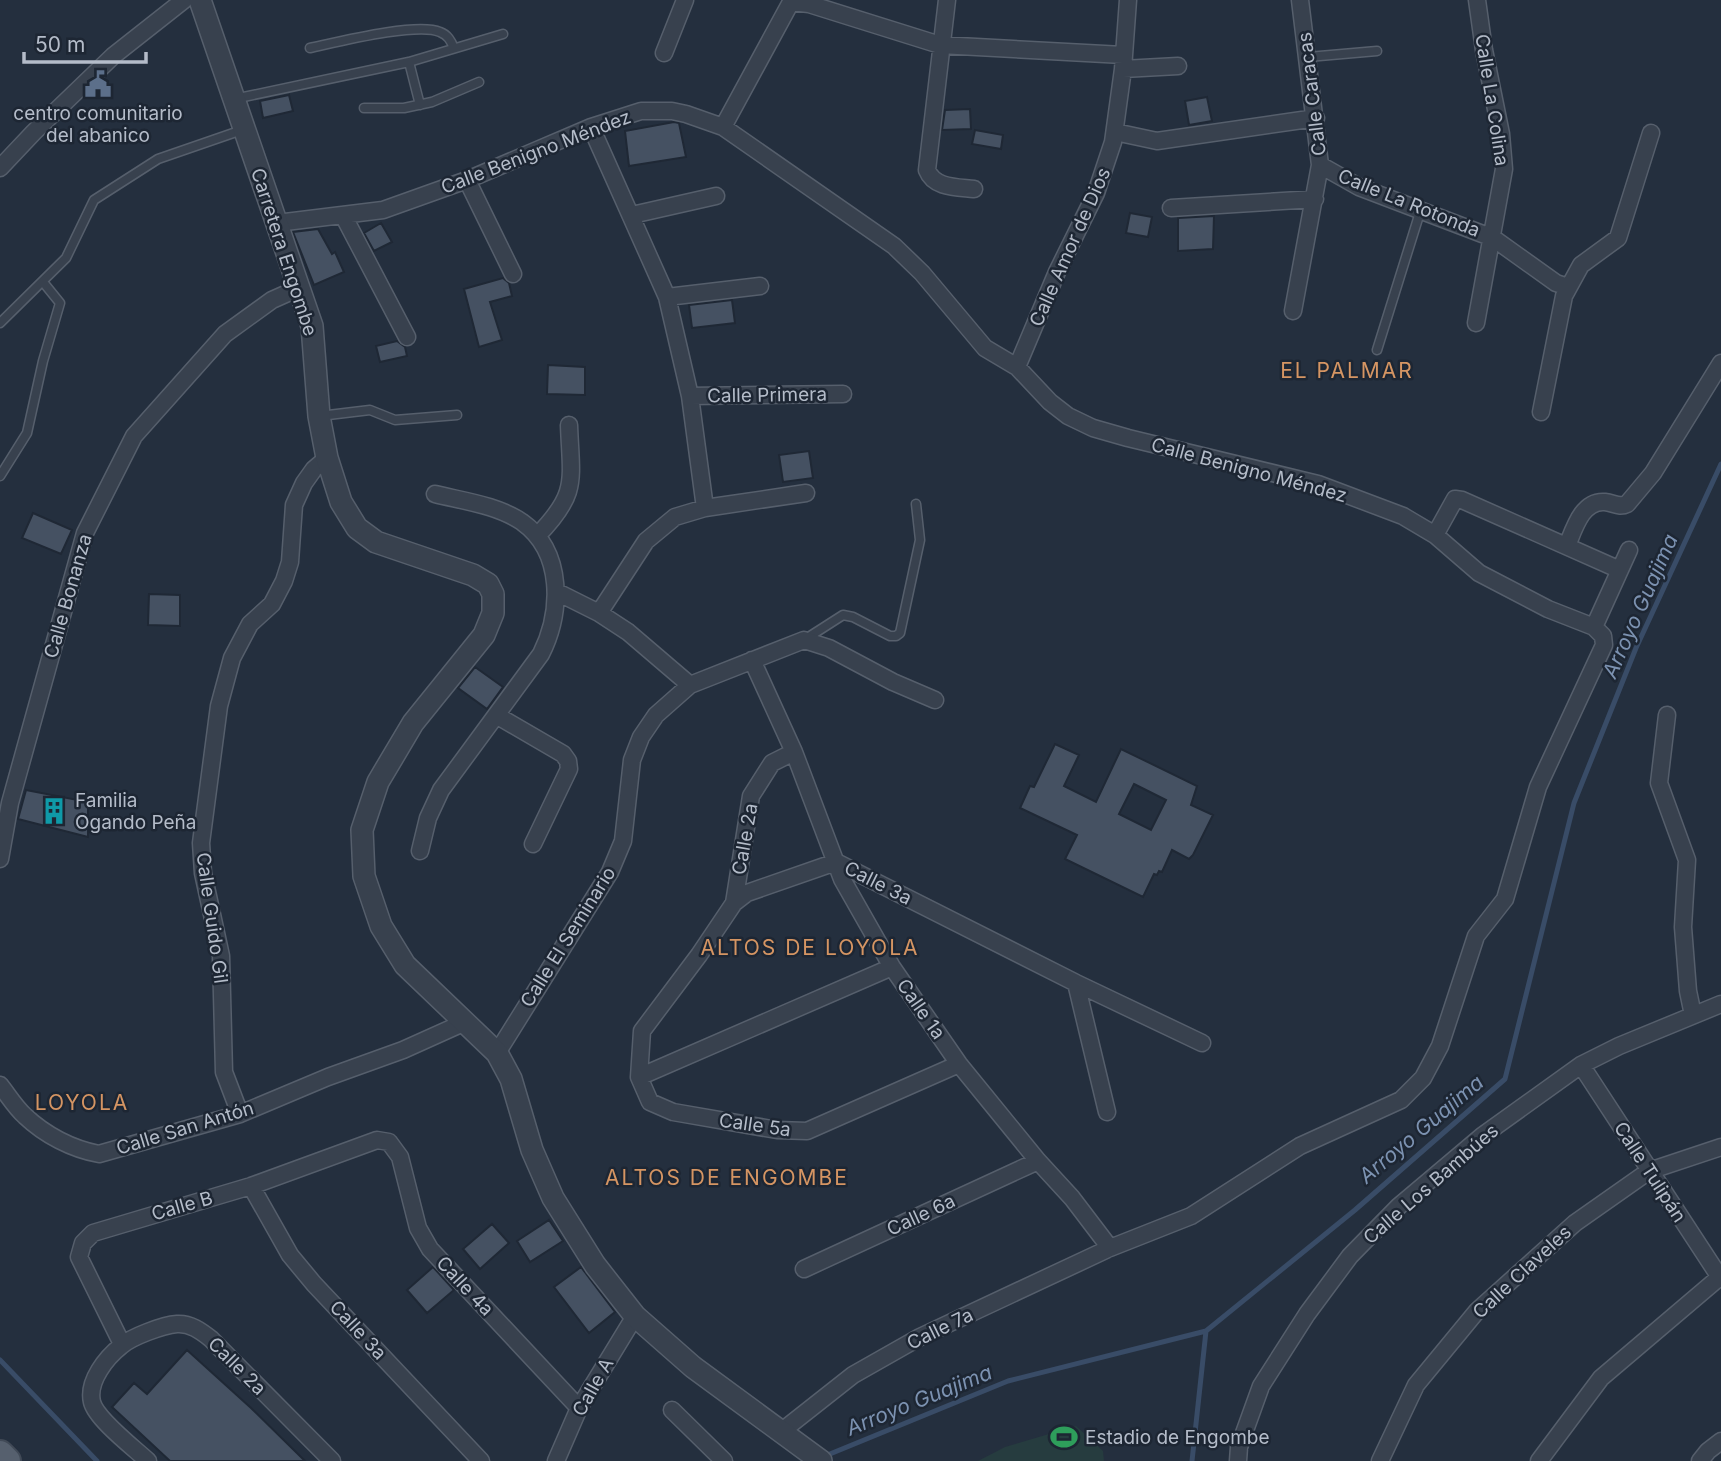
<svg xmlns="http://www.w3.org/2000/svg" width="1721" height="1461" font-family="Inter,sans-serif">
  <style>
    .pitch { fill: #263c3f }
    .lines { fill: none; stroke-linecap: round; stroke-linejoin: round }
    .stream { stroke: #394c67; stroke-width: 5 }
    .building { fill: #455162; stroke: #1f2835; stroke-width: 2; fill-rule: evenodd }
    .service-casing { stroke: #565f6c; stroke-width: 11 }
    .minor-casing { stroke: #565f6c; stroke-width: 19 }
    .tertiary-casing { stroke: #565f6c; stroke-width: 24 }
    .primary-casing { stroke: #414a57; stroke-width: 30 }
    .service { stroke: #38414e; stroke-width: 8 }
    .minor { stroke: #38414e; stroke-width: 16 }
    .tertiary { stroke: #38414e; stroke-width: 21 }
    .primary { stroke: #56606e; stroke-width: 26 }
    .labels { text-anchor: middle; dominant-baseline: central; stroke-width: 5; stroke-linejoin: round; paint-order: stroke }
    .street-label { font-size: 19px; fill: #b4bcc9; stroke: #1d2633 }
    .poi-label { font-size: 19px; fill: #b4bcc9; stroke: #1d2633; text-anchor: start }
    .neighbourhood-label { font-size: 21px; letter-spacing: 2px; fill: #d59563; stroke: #1d2633 }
    .water-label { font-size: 21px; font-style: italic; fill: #7c92b1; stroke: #1d2633 }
  </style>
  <rect width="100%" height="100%" fill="#242f3e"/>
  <path class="pitch" d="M1076,1426L1103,1451L1104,1461H978L1005,1447Z"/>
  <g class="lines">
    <path class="stream" d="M0,1360L97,1461
      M825,1456L1008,1381L1206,1331L1355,1210L1505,1079L1574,803L1636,648L1721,464
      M1192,1461L1206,1331"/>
  </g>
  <path class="building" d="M289,95L293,111L263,118L260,101Z
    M1207,97L1212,121L1189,125L1185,101Z
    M970,109L971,129L942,130L945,110Z
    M674,122L679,123L686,157L629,166L625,131Z
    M975,130L1003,135L1001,149L972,144Z
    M1130,213L1152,217L1148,237L1126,233Z
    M1214,216L1213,249L1178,251V218Z
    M381,223L392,242L374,251L364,233Z
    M318,229L332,254L335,252L344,272L314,285L293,232Z
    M503,278L509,283L512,296L490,302L502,340L479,347L464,289Z
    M732,300L735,323L692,328L689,305Z
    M397,341L405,347L407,356L380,362L376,346Z
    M548,365L585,367V395L547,394Z
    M809,451L813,478L783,482L779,455Z
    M33,513L72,530L61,554L22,538Z
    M149,594L180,595V626L148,625Z
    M475,667L503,687L487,709L458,688Z
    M1055,744L1079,755L1064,786L1096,802L1121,749L1197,786L1191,805L1213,815L1193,855L1189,859L1172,850L1162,872L1159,871L1157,875L1154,874L1143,897L1065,859L1077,835L1020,808L1030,786L1034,787ZM1134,784L1166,800L1151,830L1119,814Z
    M26,790L88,802V837L18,819Z
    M549,1220L563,1241L530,1262L517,1241Z
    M492,1224L509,1243L480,1269L463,1249Z
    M433,1267L454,1290L427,1313L407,1290Z
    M581,1267L615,1312L589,1333L554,1287Z
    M187,1350L251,1408L305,1461H170L112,1407L134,1383L147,1394Z"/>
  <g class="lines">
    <defs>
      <path id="service" d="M310,48C338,42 417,22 440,32C448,35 451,41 454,48
        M1308,57L1377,51
        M409,62L420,105
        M234,99L409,62L503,34
        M364,108H404L432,102L479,82
        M0,323L66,258L94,200L158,159L242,130
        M1377,350L1421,209
        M320,416L370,410L395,420L457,415
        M0,476L27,433L43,361L60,303L43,282
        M804,640L843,615L853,617L890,636H896L900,633L920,540L916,504"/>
      <path id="minor" d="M947,0L927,170C934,188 956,187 974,189
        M664,53L685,0
        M1123,69L1178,66
        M591,127L667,297L690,396L705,508
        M723,127L791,2L809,4L940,45L1123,55
        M1115,132L1157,141L1316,118
        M1320,165L1359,187L1493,238L1556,283L1568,287
        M0,168L34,132L113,56L184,0
        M467,180L513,274
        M1171,208L1315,199
        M343,215L407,337
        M632,215L716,196
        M277,223L383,210L467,180L591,127L641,111H672L686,114L723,127L894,246L922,273L985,348L1017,367L1050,402L1068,416L1093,428L1128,438L1318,484L1403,516L1435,535L1479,573L1548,609L1594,627L1603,636L1604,645L1538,787L1505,899L1476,936L1440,1046L1423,1078L1401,1100L1300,1146L1191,1216L1110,1248L920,1337L853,1375L782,1431
        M667,297L760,286
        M1293,311L1320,165L1300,0
        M1476,323L1504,169L1501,134L1484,50L1477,0
        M1017,367L1057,272L1096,193L1113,142L1123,69L1128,0
        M690,396L843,394
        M1541,412L1564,296L1581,265L1618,238L1651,133
        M1435,535L1455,499L1462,500L1620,570
        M537,536C579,493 571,481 569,425
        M1567,546C1574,529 1582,500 1605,502C1614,503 1619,508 1627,504L1653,473L1721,363
        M557,592L599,613L628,632L690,685
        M599,613L646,541L675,517L705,508L806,493
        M1594,627L1629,550
        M752,660L794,752L842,879L892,967L959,1064L1038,1161L1072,1198L1110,1248
        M496,715L563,754L568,761L569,769L533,844
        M1667,715L1659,783L1687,860L1683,927L1688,991L1693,1015
        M420,851L428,818L441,790L541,654C562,612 564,552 522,522C497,505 463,501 435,494
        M0,859L10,803L85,533L134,436L225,334L272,300L299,288
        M734,903L751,796L772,763L794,752
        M1076,983L1107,1112
        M497,1053L610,872L623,841L632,760L641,737L656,715L690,685L804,640L829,648L893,682L935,700
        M959,1064L807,1131L777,1130L673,1112L650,1102L639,1077L642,1031L699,955L734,903L747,893L836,862L1076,983L1202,1043
        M1581,1065L1721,1279
        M639,1077L892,967
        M0,1085C8,1095 15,1107 25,1116C45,1135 72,1149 99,1154L240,1114L328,1077L403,1050L463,1023
        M240,1114L224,1072L221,956L203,873L201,843L219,706L232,658L250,624L272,604L284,581L290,562L294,505L304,483L314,469L327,458
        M251,1186L290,1255L314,1284L481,1461
        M804,1269L1038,1161
        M122,1344L79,1257L83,1243L93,1233L251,1186L377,1140L389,1142L400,1157L418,1228L430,1249L579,1408
        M672,1410L724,1461
        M148,1461C134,1448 96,1419 92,1402C87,1381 107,1357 121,1346C131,1337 163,1325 177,1324C190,1323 201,1331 211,1339L332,1461
        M556,1461L579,1408L635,1316
        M1238,1461L1239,1447L1261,1386L1307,1314L1350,1256L1399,1206L1482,1136L1581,1065L1619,1046L1721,1004
        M1380,1461L1416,1385L1477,1311L1575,1223L1649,1171L1721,1147
        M1539,1461L1601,1378L1721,1276
        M1700,1461L1708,1451L1721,1441"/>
      <path id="tertiary" d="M200,0L312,326L319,416L327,458L341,502L357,528L376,542L473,575L488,584L493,594V613L484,635L413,723L378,782L362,830L364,876L381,926L405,965L497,1053L511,1079L532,1150L553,1198L595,1265L635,1316L693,1367L821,1461"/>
      <path id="primary" d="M0,1454L7,1461"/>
    </defs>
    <use href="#service" class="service-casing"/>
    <use href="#minor" class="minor-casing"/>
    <use href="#tertiary" class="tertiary-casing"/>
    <use href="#primary" class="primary-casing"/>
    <use href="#service" class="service"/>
    <use href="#minor" class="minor"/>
    <use href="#tertiary" class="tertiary"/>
    <use href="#primary" class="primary"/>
  </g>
  <defs>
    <symbol id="civic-bare" viewBox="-9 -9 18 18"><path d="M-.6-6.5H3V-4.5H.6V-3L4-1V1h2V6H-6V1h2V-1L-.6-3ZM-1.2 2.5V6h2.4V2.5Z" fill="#5c6f8a" stroke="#1d2633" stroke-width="2.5" paint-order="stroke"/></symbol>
    <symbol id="building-bare" viewBox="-9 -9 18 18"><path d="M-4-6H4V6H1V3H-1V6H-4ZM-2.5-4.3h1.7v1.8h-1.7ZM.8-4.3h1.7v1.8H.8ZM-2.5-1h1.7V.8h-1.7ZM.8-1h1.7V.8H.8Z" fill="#0f9aa8" stroke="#1d2633" stroke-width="2.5" paint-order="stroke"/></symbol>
    <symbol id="stadium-bare" viewBox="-9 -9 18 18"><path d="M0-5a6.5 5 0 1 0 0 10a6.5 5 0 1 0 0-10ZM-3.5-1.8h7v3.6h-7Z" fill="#2e9e5b" stroke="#1d2633" stroke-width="2.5" paint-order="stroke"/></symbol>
  </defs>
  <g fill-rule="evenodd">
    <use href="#civic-bare" x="79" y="65" width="38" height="38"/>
    <use href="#building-bare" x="35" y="792" width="38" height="38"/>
    <use href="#stadium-bare" x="1045" y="1418" width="38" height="38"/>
  </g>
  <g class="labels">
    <g class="street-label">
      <text transform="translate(1312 94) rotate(-97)">Calle Caracas</text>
      <text transform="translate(1492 100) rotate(81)">Calle La Colina</text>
      <text transform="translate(536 152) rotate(-21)">Calle Benigno Méndez</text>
      <text transform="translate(1409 203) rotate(22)">Calle La Rotonda</text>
      <text transform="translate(1070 247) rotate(-66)">Calle Amor de Dios</text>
      <text transform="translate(284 252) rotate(72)">Carretera Engombe</text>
      <text transform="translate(767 395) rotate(-1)">Calle Primera</text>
      <text transform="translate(1249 470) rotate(15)">Calle Benigno Méndez</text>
      <text transform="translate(68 596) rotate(-74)">Calle Bonanza</text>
      <text transform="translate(745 839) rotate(-80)">Calle 2a</text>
      <text transform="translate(878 883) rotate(27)">Calle 3a</text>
      <text transform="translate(212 918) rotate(82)">Calle Guido Gil</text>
      <text transform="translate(568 937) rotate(-58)">Calle El Seminario</text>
      <text transform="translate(921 1009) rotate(55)">Calle 1a</text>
      <text transform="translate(755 1125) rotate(8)">Calle 5a</text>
      <text transform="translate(185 1128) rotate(-17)">Calle San Antón</text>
      <text transform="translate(1650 1172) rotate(57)">Calle Tulipán</text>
      <text transform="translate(1431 1184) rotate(-41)">Calle Los Bambúes</text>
      <text transform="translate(182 1206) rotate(-16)">Calle B</text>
      <text transform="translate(921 1215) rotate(-25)">Calle 6a</text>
      <text transform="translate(1522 1272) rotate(-43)">Calle Claveles</text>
      <text transform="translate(465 1286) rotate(47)">Calle 4a</text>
      <text transform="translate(940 1329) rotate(-26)">Calle 7a</text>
      <text transform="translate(358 1330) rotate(47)">Calle 3a</text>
      <text transform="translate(237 1366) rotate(45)">Calle 2a</text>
      <text transform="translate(593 1387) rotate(-61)">Calle A</text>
    </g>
    <g class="poi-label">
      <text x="98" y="113" text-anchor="middle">centro comunitario<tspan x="98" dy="22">del abanico</tspan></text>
      <text x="75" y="800">Familia<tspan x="75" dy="22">Ogando Peña</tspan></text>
      <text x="1085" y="1437">Estadio de Engombe</text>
    </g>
    <g class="neighbourhood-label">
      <text x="1347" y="370">EL PALMAR</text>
      <text x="810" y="947">ALTOS DE LOYOLA</text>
      <text x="82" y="1102">LOYOLA</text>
      <text x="727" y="1177">ALTOS DE ENGOMBE</text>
    </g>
    <g class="water-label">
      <text transform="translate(1640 606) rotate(-66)">Arroyo Guajima</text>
      <text transform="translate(1421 1129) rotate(-40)">Arroyo Guajima</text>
      <text transform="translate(919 1400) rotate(-22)">Arroyo Guajima</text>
    </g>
  </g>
  <path d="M24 52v10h122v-10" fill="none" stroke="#b4bcc9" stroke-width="3.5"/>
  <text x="35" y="52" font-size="21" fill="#b4bcc9" stroke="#1d2633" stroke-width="5" paint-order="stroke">50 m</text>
</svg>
